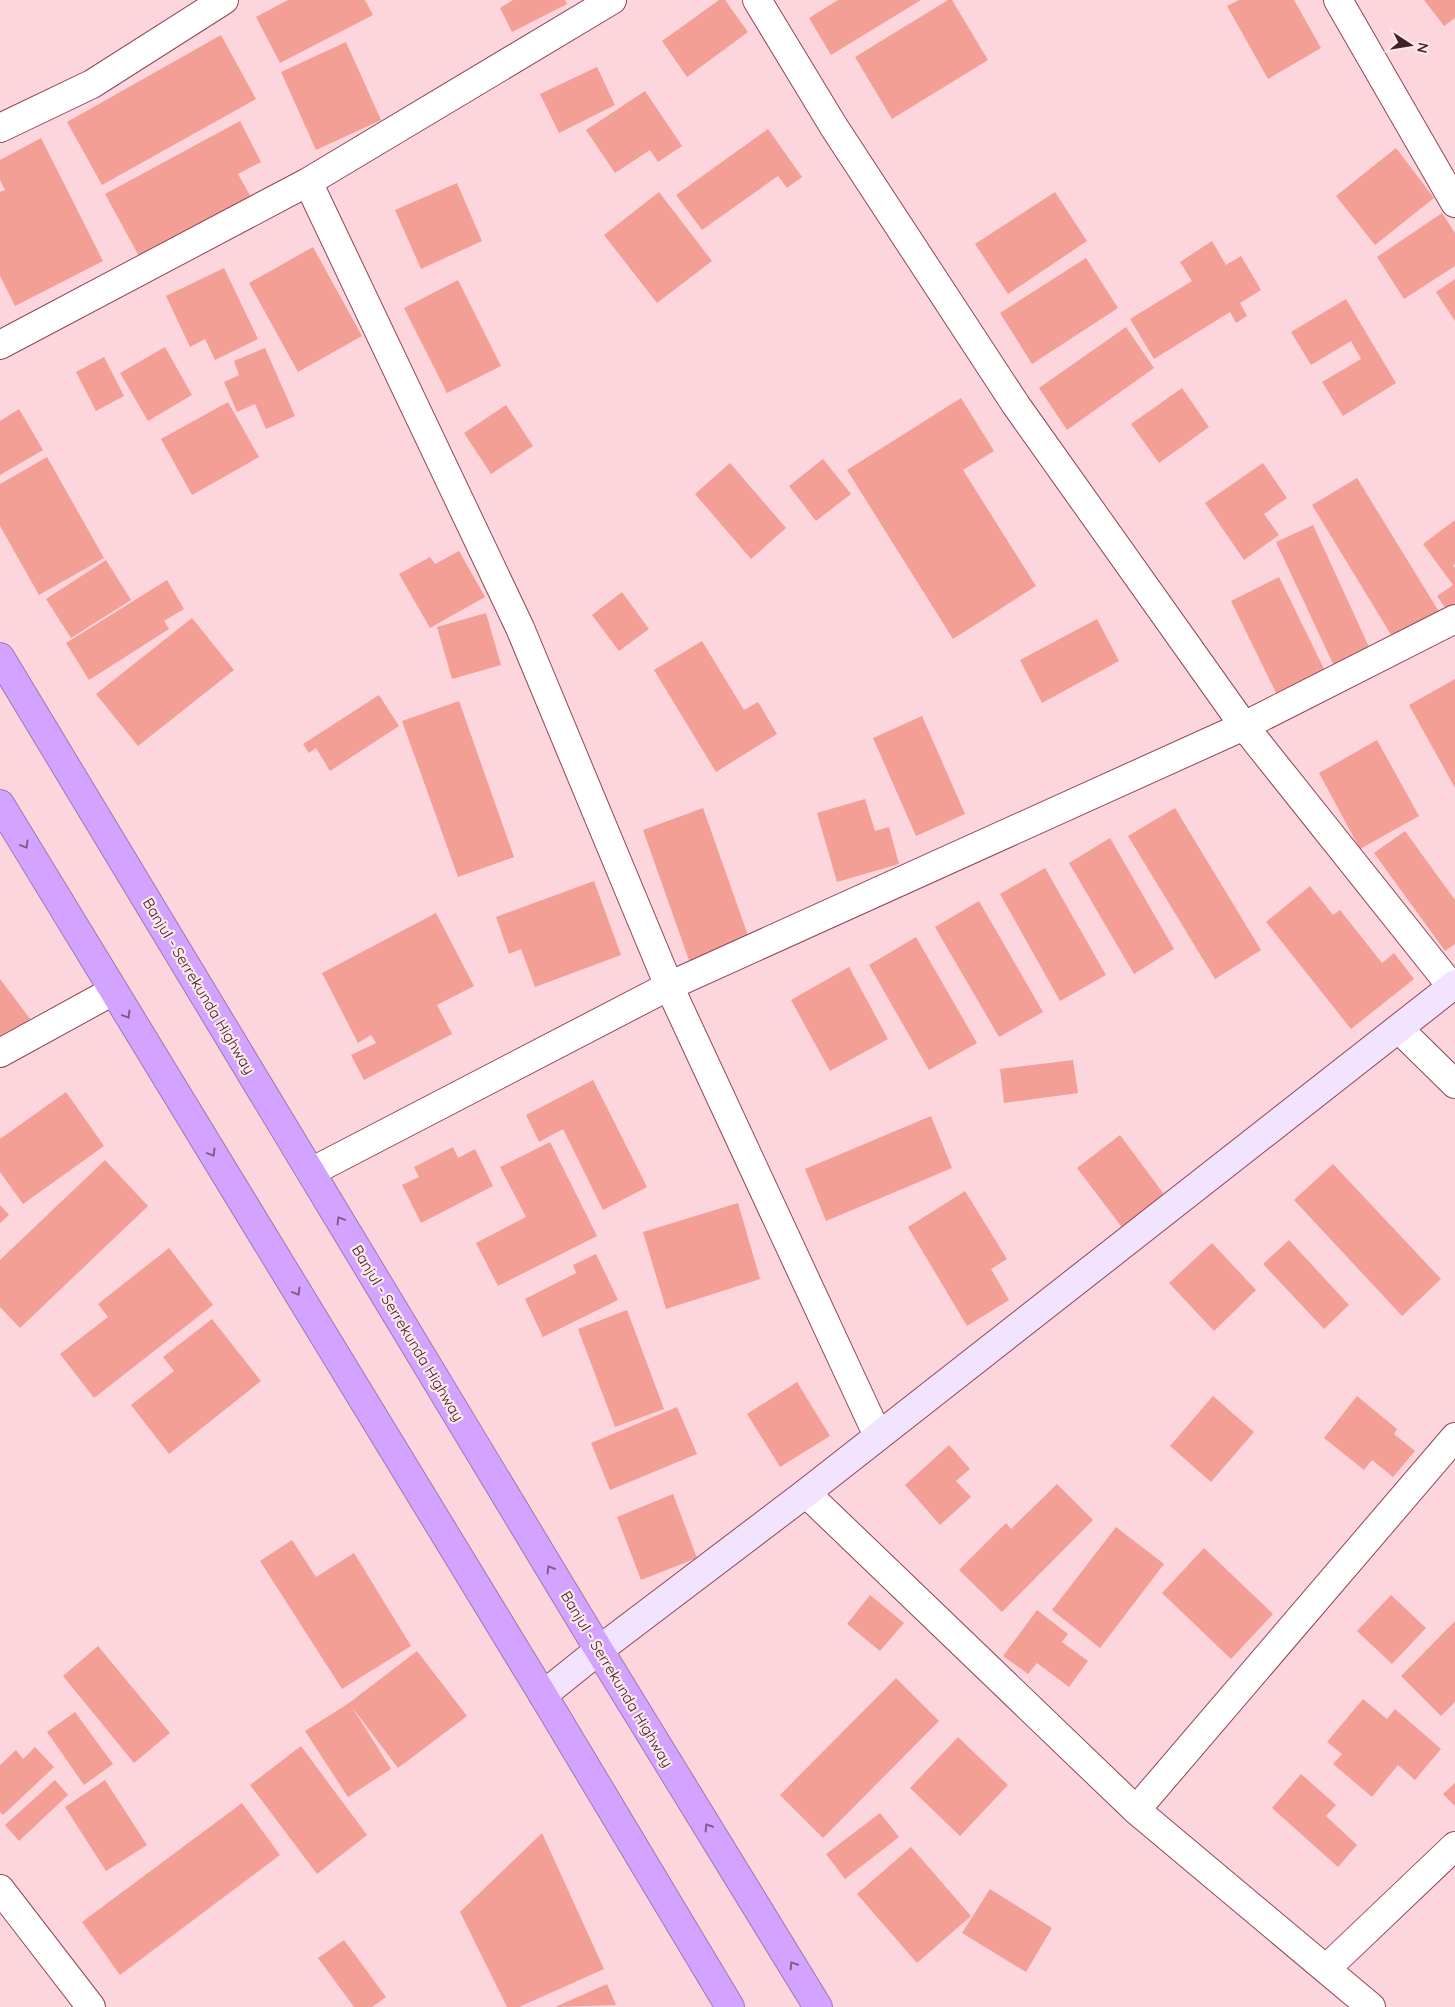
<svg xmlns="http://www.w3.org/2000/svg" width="1455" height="2007" font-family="Quicksand,sans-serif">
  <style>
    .building { fill: #f49f95 }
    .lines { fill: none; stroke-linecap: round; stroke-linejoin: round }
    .street-casing { stroke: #944457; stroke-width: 30 }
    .secondary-casing { stroke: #944457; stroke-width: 30 }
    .highway-casing { stroke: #a076b4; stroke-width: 30 }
    .street { stroke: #fff; stroke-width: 28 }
    .secondary { stroke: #f2e4ff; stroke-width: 28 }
    .highway { stroke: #d2a4ff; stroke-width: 28 }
    .oneway { stroke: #835b89 }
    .labels { text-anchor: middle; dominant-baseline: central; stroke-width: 4.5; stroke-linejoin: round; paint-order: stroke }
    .street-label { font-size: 15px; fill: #432028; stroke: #fde9ec }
  </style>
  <rect width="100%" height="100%" fill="#fcd6dc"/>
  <path class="building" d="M288,0H365L373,15L280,63L256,17Z
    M513,0H565L567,4L512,32L500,8Z
    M719,0H725L748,32L687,77L662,41Z
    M838,0H921L831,55L809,18Z
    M948,0H952L988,60L892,119L855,57Z
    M1239,0H1294L1321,48L1268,79L1227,6Z
    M1424,0H1455V18L1444,26Z
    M221,35L256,99L102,185L67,122Z
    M346,42L381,120L316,150L281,72Z
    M597,67L615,105L559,133L540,94Z
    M645,91L682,146L658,162L650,150L615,173L586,130Z
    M240,121L261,162L238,174L251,197L140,258L105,194Z
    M768,129L802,177L787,188L778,176L702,230L676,195Z
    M41,138L103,261L15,306L0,276V192L5,190L0,180V160Z
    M1396,148L1434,198L1375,245L1336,196Z
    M457,183L482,241L421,269L395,210Z
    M659,192L712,261L657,303L604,235Z
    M1055,192L1087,241L1008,294L975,244Z
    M1442,213L1455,233V266L1404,299L1377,257Z
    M1212,241L1226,265L1241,256L1261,290L1240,303L1247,316L1236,323L1230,312L1154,359L1130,319L1192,281L1180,262Z
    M313,247L362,336L298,372L249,283Z
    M1086,258L1118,308L1032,364L1000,313Z
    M224,268L258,339L215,360L205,339L190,347L166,296Z
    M1455,279V321L1436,292Z
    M458,280L501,366L447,393L404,308Z
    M1346,299L1396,383L1343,416L1322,382L1361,359L1351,341L1311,365L1291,332Z
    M1126,327L1154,368L1067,430L1039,388Z
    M165,347L192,395L148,421L120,373Z
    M265,348L295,416L266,429L255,404L237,412L224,382L239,375L234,361Z
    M104,357L124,396L96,411L76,372Z
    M1182,388L1209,427L1159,463L1131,424Z
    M961,398L994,451L963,470L1036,586L953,639L847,470Z
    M228,402L259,457L192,495L161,439Z
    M506,405L533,446L491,474L464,433Z
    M19,409L43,450L0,475V421Z
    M47,457L104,558L39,595L0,526V484Z
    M823,459L851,494L816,521L789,486Z
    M730,463L786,528L751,559L695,494Z
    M1263,463L1287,498L1264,514L1279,535L1244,560L1205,503Z
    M1357,478L1441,615L1396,643L1312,505Z
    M1455,520V564L1453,565L1455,568V608L1449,613L1437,596L1453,585L1423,544Z
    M1313,525L1370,649L1334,666L1276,542Z
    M459,551L485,597L430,628L399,574L430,557L435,564Z
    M106,560L131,600L71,638L46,599Z
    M1279,577L1328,677L1280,701L1231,601Z
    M167,580L184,609L164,621L169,629L89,680L66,643Z
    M622,592L649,629L619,651L592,615Z
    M486,613L501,665L452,679L437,627Z
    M192,618L234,670L138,746L96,694Z
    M1097,619L1119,661L1042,703L1020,660Z
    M702,641L744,710L758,702L777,734L716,772L654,670Z
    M1455,679V788L1409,705Z
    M379,695L399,726L330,771L316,748L309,753L303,744Z
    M459,701L514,857L458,877L402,721Z
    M922,716L965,814L916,836L873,738Z
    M1377,740L1419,816L1360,849L1319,773Z
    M865,799L875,831L889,827L899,864L837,882L817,813Z
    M703,808L751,944L691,966L643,830Z
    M1175,808L1261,950L1215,979L1128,836Z
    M1405,831L1455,900V944L1445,951L1374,853Z
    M1110,838L1174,949L1134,974L1069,863Z
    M1045,868L1106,975L1060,1001L1000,894Z
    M594,881L621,955L535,987L521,949L509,954L496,917Z
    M1310,886L1333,915L1340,910L1382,963L1394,953L1414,979L1351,1029L1266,922Z
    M979,901L1043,1012L999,1037L935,927Z
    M436,913L474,986L437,1005L452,1034L364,1080L351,1055L376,1043L371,1035L358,1043L322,973Z
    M916,937L977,1043L929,1070L869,965Z
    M849,967L888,1039L830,1071L791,1000Z
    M0,979L31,1020L0,1043Z
    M1073,1060L1078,1093L1004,1103L1000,1069Z
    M593,1080L647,1187L603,1210L563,1129L539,1142L526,1115Z
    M66,1092L104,1146L23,1204L0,1172V1139Z
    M931,1116L952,1168L826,1221L805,1169Z
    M1120,1135L1166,1197L1124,1230L1077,1168Z
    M550,1142L597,1236L498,1286L476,1243L526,1217L500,1167Z
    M453,1147L458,1158L475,1149L493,1186L421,1223L402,1185L419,1177L414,1167Z
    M105,1160L148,1206L20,1328L0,1307V1260Z
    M1333,1164L1441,1279L1402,1316L1294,1200Z
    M965,1191L1007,1259L991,1269L1009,1300L967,1326L908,1227Z
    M738,1203L760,1279L666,1309L643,1232Z
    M0,1205L9,1215L0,1223Z
    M1289,1240L1349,1305L1324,1329L1263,1264Z
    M1212,1243L1256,1290L1214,1331L1169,1283Z
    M169,1248L213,1305L94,1398L60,1354L108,1317L98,1304Z
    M596,1254L618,1300L543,1337L525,1299L576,1273L573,1265Z
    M627,1310L664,1409L615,1427L578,1329Z
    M212,1319L261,1381L169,1454L131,1405L174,1371L163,1357Z
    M797,1382L830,1436L780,1467L747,1414Z
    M1213,1396L1254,1432L1211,1482L1170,1446Z
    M1357,1396L1397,1429L1394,1434L1415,1451L1393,1477L1372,1460L1364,1470L1324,1438Z
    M677,1407L697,1454L610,1490L591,1443Z
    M949,1445L970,1469L956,1481L971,1497L940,1525L905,1485Z
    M1057,1484L1093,1520L1002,1612L959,1570L1006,1523L1011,1529Z
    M673,1494L697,1558L641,1580L617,1517Z
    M1116,1527L1164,1564L1100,1648L1052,1610Z
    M292,1540L316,1577L354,1553L411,1646L342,1689L260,1561Z
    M1204,1548L1273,1614L1231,1659L1162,1593Z
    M870,1595L904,1623L880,1651L847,1624Z
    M1391,1595L1426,1628L1392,1664L1357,1631Z
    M1037,1610L1068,1634L1062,1642L1088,1661L1069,1687L1037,1663L1028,1674L1003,1656Z
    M1455,1621V1702L1441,1716L1401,1676Z
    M98,1646L170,1733L134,1763L63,1676Z
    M417,1651L467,1716L398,1768L352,1707L391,1769L348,1797L305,1731L349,1703Z
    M896,1678L939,1721L823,1838L780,1795Z
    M1363,1699L1387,1719L1395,1709L1441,1749L1415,1780L1398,1765L1372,1797L1333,1764L1342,1754L1327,1742Z
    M75,1712L113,1764L84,1785L47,1732Z
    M958,1737L1008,1785L960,1836L910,1788Z
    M301,1746L367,1835L317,1874L250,1785Z
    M35,1747L54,1767L3,1815L0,1812V1765L16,1750L23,1759Z
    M1301,1774L1336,1805L1326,1816L1357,1845L1338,1867L1272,1808Z
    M55,1780L68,1795L19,1841L5,1825Z
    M105,1780L147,1845L106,1871L65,1807Z
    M1455,1783V1806L1443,1794Z
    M242,1803L280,1855L120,1975L82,1922Z
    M880,1813L899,1837L845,1879L826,1854Z
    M542,1833L604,1969L519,2007H507L460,1912Z
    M911,1847L971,1916L917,1963L857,1894Z
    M990,1889L1052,1928L1026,1972L962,1933Z
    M344,1940L386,1997L372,2007H354L318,1958Z
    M607,1984L616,2005L555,2007Z"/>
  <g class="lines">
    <defs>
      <path id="street" d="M757,0L834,127L1016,405L1244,726L1452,987
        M1338,0L1455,203
        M0,128L92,84L224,0
        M308,182L520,628L669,986L878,1436
        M0,345L308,182L612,0
        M1399,1029L1455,1084
        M0,1053L113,991
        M311,1172L669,986L1244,726L1455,619
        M806,1493L1136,1810L1371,2007
        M1136,1810L1455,1437
        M0,1889L91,2007
        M1327,1968L1455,1846"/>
      <path id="secondary" d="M543,1695L599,1650L806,1493L1455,984"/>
      <path id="highway" d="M0,657L599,1650L818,2007
        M0,804L543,1695L730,2007"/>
    </defs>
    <use href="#street" class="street-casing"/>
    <use href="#secondary" class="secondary-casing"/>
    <use href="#highway" class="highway-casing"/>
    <use href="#street" class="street"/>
    <use href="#secondary" class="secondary"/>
    <use href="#highway" class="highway"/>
  </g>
  <defs><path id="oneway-chevron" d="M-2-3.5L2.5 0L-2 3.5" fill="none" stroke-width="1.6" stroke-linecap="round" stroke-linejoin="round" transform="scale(1.25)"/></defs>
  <g class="oneway">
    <use href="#oneway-chevron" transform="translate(25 845) rotate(59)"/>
    <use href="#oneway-chevron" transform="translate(127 1015) rotate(59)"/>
    <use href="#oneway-chevron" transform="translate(212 1153) rotate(59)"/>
    <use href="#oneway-chevron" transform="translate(340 1220) rotate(-121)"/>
    <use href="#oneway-chevron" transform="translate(297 1292) rotate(59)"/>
    <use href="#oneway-chevron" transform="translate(550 1569) rotate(-121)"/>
    <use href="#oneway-chevron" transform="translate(708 1827) rotate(-122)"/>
    <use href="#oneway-chevron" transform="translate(793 1965) rotate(-122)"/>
  </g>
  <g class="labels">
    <g class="street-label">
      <text transform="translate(199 986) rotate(59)">Banjul - Serrekunda Highway</text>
      <text transform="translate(408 1333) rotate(59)">Banjul - Serrekunda Highway</text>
      <text transform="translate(617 1679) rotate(59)">Banjul - Serrekunda Highway</text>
    </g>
  </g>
  <g transform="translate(1410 45) rotate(102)" stroke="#fde9ec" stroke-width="4" paint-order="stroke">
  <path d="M0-4L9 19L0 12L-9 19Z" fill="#432028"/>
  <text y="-8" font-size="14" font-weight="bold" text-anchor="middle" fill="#432028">N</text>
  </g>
</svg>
